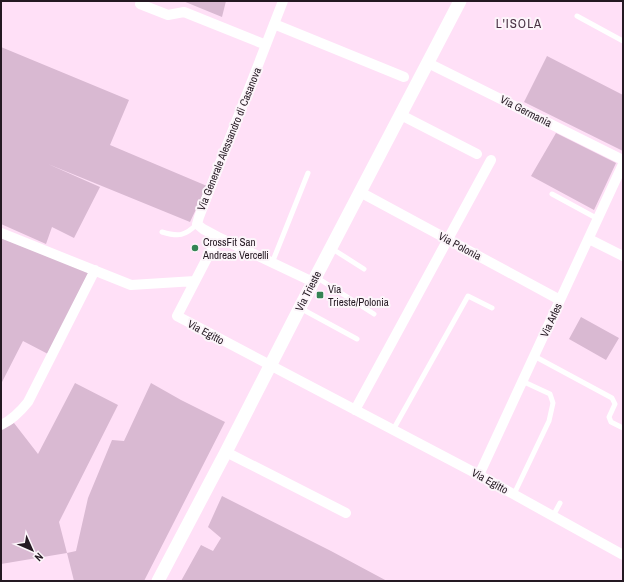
<svg xmlns="http://www.w3.org/2000/svg" width="624" height="582" font-family="'Archivo Narrow',sans-serif">
  <style>
    .green { fill: #d9b9d2 }
    .lines { fill: none; stroke-linecap: round; stroke-linejoin: round }
    .lane { stroke: #fff; stroke-width: 5 }
    .street { stroke: #fff; stroke-width: 10 }
    .secondary { stroke: #fff; stroke-width: 13 }
    .poi-dot { fill: #348454; stroke: #fcf5fa; stroke-width: 1.5 }
    .labels { text-anchor: middle; dominant-baseline: central; stroke-width: 4; stroke-linejoin: round; paint-order: stroke }
    .street-label { font-size: 11px; fill: #241922; stroke: #fcf5fa }
    .poi-label { font-size: 11px; fill: #241922; stroke: #fcf5fa; text-anchor: start }
    .quarter-label { font-size: 13px; letter-spacing: 1px; fill: #493144; stroke: #fcf5fa }
  </style>
  <rect width="100%" height="100%" fill="#ffe0f7"/>
  <path class="green" d="M183,1H226L222,17Z
    M1,47L129,100L110,145L207,186L190,222L48,164L100,187L74,238L52,227L46,244L1,224Z
    M547,56L623,95V151L524,102Z
    M556,133L616,163L594,210L531,176Z
    M1,236L89,272L48,354L23,341L1,384Z
    M581,317L619,338L606,360L569,339Z
    M75,383L118,405L59,522L67,553L76,551L88,498L112,440L124,441L151,383L181,400L225,422L144,581H74L67,553L1,564V429L14,423L38,454Z
    M222,496L331,551L387,581H181L201,545L213,551L221,538L208,527Z"/>
  <g class="lines">
    <path class="lane" d="M577,16L623,41
      M552,194L598,219
      M162,232C179,237 185,236 197,224
      M331,248L364,269
      M272,263L308,173
      M316,277L374,314
      M300,308L357,339
      M534,356L612,398L615,404L609,417L611,422L623,428
      M393,430L468,296L492,308
      M514,494L549,421L553,403L550,394L522,381
      M553,516L560,503"/>
    <path class="street" d="M283,1L199,217L197,224L203,229L218,237L313,282
      M140,4L168,15L184,12L266,45
      M274,24L404,77
      M428,63L623,160
      M401,115L477,154
      M360,192L560,300
      M1,233L131,285L195,281
      M218,237L177,316L479,475L623,555
      M589,239L623,256
      M355,410L491,160
      M1,425C12,420 20,412 28,402L95,270
      M226,452L346,513
      M479,475L623,164"/>
    <path class="secondary" d="M158,581L226,452L313,282L460,1"/>
  </g>
  <g class="poi-dot">
    <circle cx="195" cy="248" r="4"/>
    <rect x="316" y="291" width="8" height="8" rx="2"/>
  </g>
  <g class="labels">
    <g class="street-label">
      <text transform="translate(526 111) rotate(27)">Via Germania</text>
      <text transform="translate(229 139) rotate(-68)">Via Generale Alessandro di Casanova</text>
      <text transform="translate(460 246) rotate(28)">Via Polonia</text>
      <text transform="translate(308 291) rotate(-63)">Via Trieste</text>
      <text transform="translate(551 320) rotate(-65)">Via Arles</text>
      <text transform="translate(206 332) rotate(28)">Via Egitto</text>
      <text transform="translate(490 481) rotate(29)">Via Egitto</text>
    </g>
    <g class="poi-label">
      <text x="203" y="242">CrossFit San<tspan x="203" dy="13">Andreas Vercelli</tspan></text>
      <text x="328" y="289">Via<tspan x="328" dy="13">Trieste/Polonia</tspan></text>
    </g>
    <g class="quarter-label">
      <text x="519" y="23">L'ISOLA</text>
    </g>
  </g>
  <rect width="624" height="582" fill="none" stroke="#241922" stroke-width="4"/>
  <g transform="translate(32 550) rotate(135)" stroke="#fcf5fa" stroke-width="3" paint-order="stroke">
  <path d="M0-3L7 15L0 10L-7 15Z" fill="#241922"/>
  <text y="-6" font-size="11" font-weight="bold" text-anchor="middle" fill="#241922">N</text>
  </g>
</svg>
